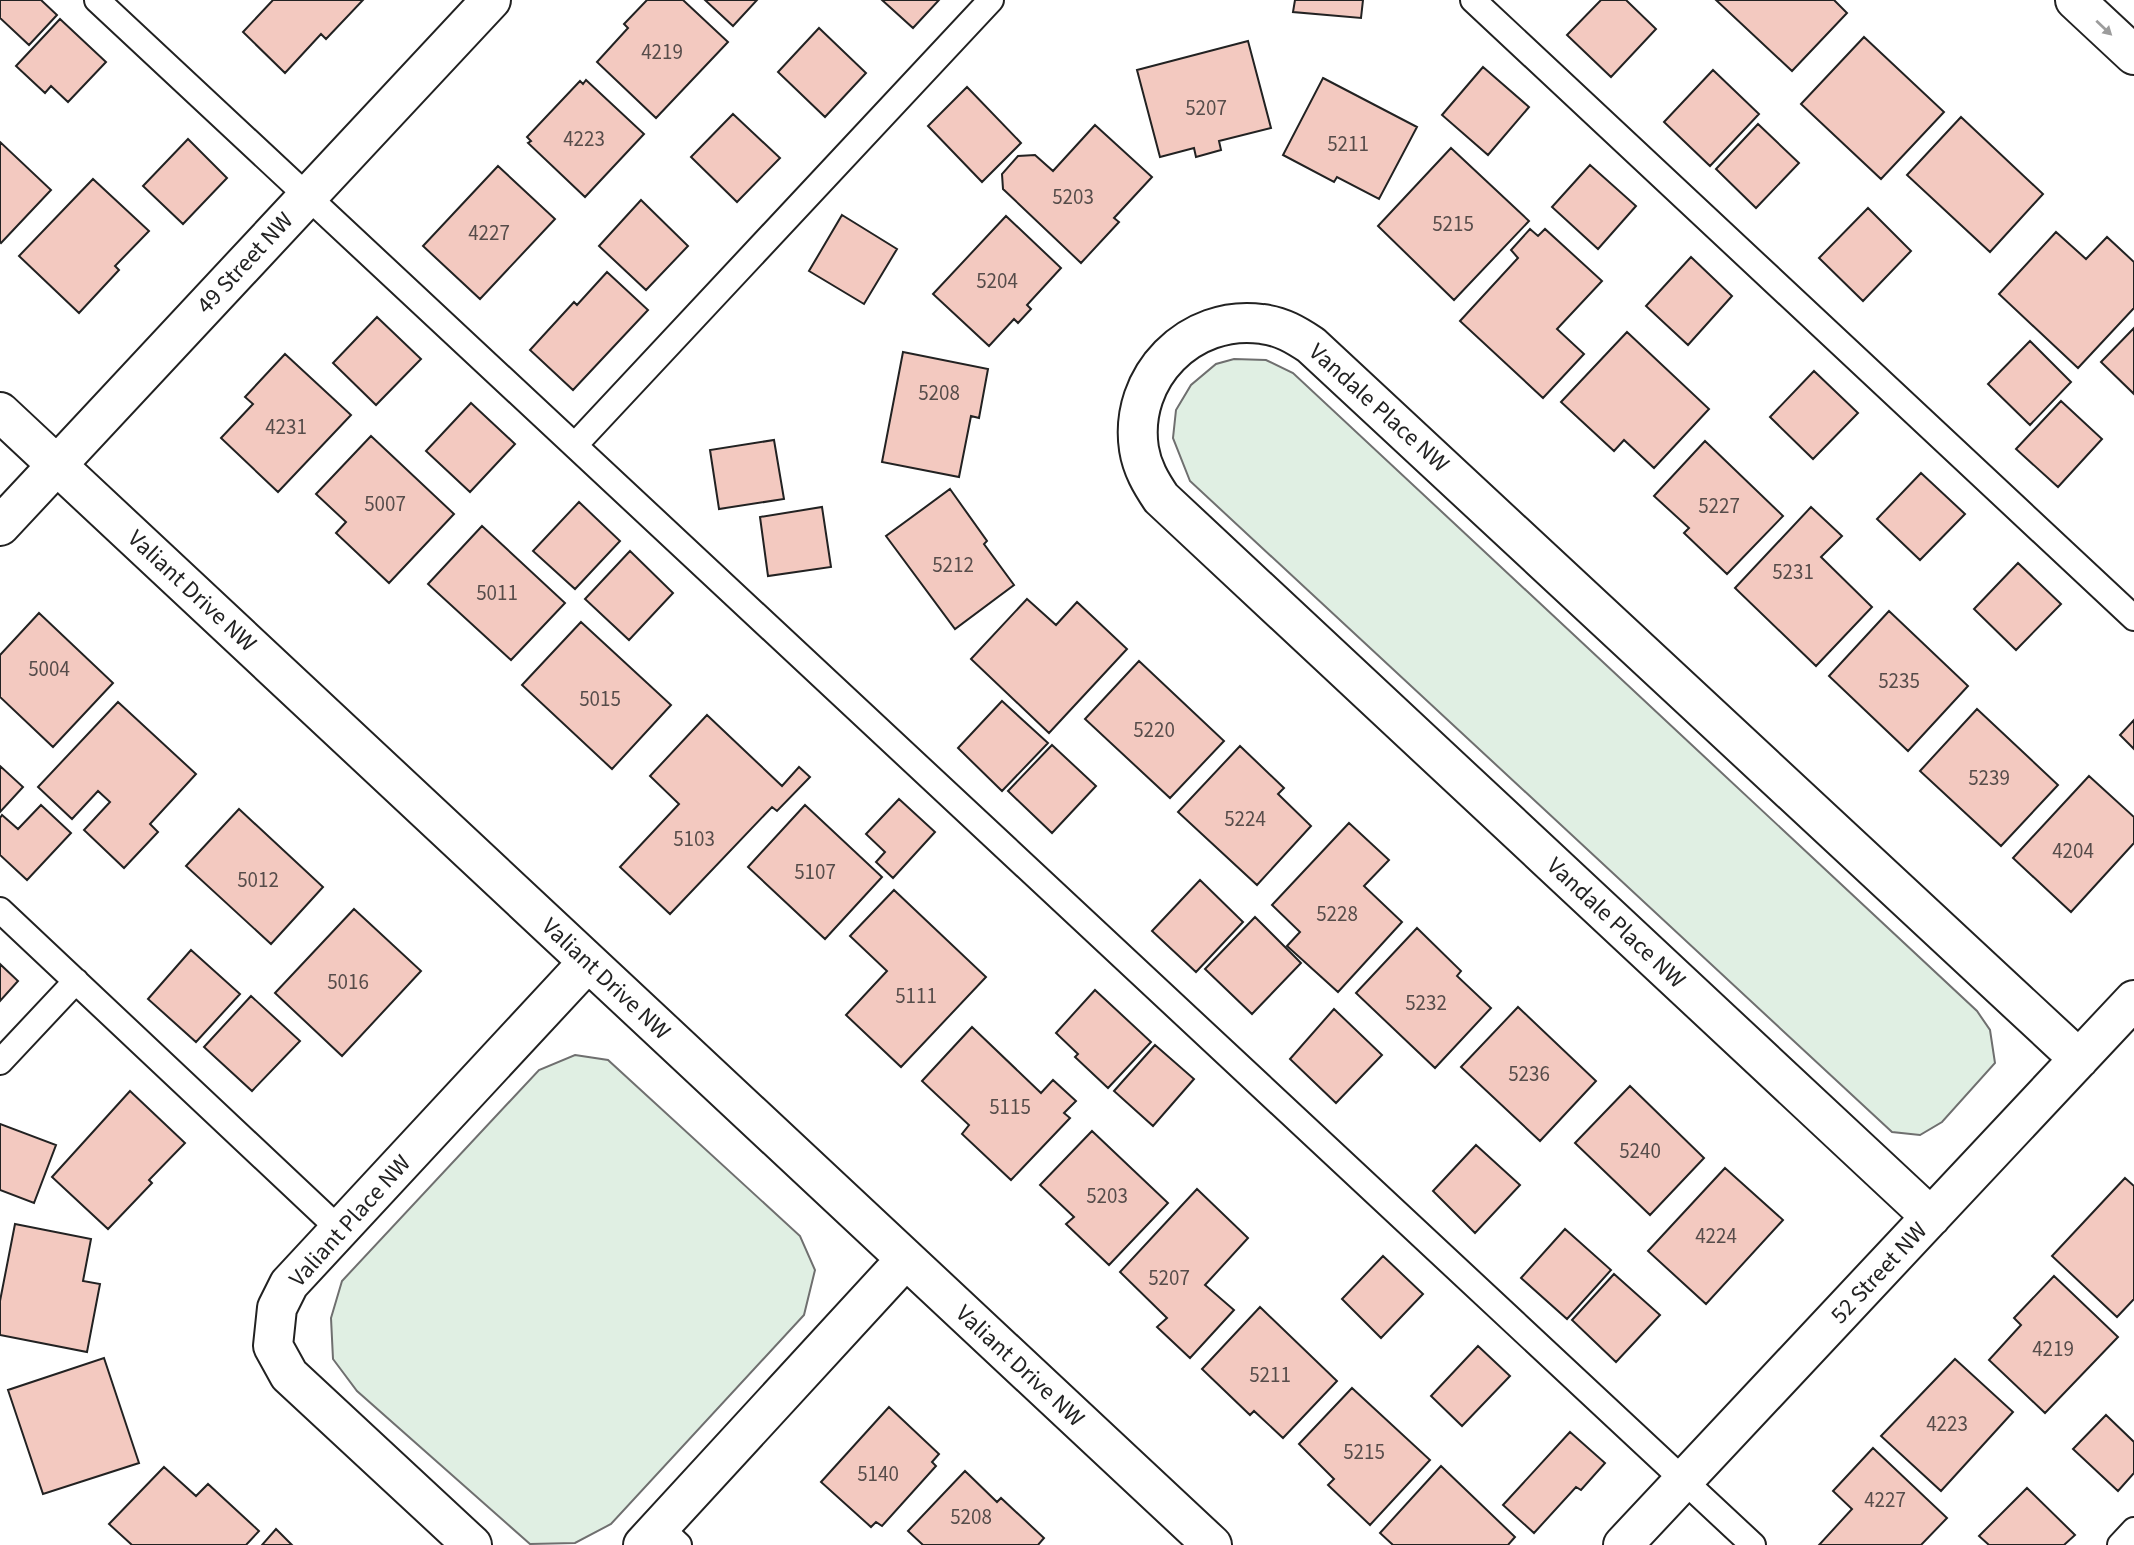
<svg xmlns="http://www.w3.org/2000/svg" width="2134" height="1545" font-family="'Source Sans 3',sans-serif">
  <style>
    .green { fill: #e0efe3; stroke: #6f6f6f; stroke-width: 2 }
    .building { fill: #f3c9c0; stroke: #222; stroke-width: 2 }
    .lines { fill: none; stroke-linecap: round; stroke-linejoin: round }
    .lane-casing { stroke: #222; stroke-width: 28 }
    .street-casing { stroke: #222; stroke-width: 42 }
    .secondary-casing { stroke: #222; stroke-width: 42 }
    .lane { stroke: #fff; stroke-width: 24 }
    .street { stroke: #fff; stroke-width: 38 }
    .secondary { stroke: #fff; stroke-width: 38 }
    .oneway { fill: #9c9c9c }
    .labels { text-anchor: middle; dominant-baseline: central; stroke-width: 5; stroke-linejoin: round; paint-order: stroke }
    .number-label { font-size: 21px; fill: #564c4a }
    .street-label { font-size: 24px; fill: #222; stroke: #fff }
  </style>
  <rect width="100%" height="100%" fill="#fff"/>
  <path class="green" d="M1234,359L1266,360L1293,373L1977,1011L1990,1030L1995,1063L1942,1122L1920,1135L1892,1132L1190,481L1173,438L1176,410L1191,385L1216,364Z
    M575,1055L608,1060L800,1236L815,1270L804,1315L611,1524L575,1543L530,1544L357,1391L333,1359L331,1318L342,1281L539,1070Z"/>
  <path class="building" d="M0,0H41L57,15L29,45L0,18Z
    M273,0H363L326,39L321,34L285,73L243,32Z
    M647,0H683L728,42L656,118L597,62L628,28L624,24Z
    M705,0H757L733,26Z
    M882,0H939L913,28Z
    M1295,0H1363L1361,18L1293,12Z
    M1601,0H1626L1656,29L1611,77L1567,35Z
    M1716,0H1834L1847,13L1792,71Z
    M60,19L106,62L68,102L51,86L45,93L16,66Z
    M819,28L866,73L825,117L778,72Z
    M1864,37L1944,112L1881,179L1801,104Z
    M1248,41L1271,128L1219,141L1221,150L1196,157L1194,148L1160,157L1137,70Z
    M1483,67L1529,107L1488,155L1442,115Z
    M1713,70L1759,114L1710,166L1664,122Z
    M1323,78L1417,127L1379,199L1337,177L1334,182L1283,155Z
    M586,80L644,134L585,197L528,143L531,141L527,137L580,81L583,84Z
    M967,87L1021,143L982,182L928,126Z
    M733,114L780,158L737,202L691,157Z
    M1961,117L2043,194L1990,252L1907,175Z
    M1758,124L1799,163L1756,208L1716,169Z
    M1095,125L1152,177L1114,218L1119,222L1081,263L1003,189L1002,174L1018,156L1035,155L1053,171Z
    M188,139L227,178L183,224L143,186Z
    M0,142L51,190L1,243L0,242Z
    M1451,148L1529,221L1454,300L1378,226Z
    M1590,165L1636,206L1598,249L1552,207Z
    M498,166L555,219L480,299L423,246Z
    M93,179L149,231L115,266L119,270L79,313L19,256Z
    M641,200L688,246L646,290L599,246Z
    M1868,208L1911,251L1863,301L1819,258Z
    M842,215L897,249L864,304L809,271Z
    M1006,216L1061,268L1027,305L1031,309L1018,323L1014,319L989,346L933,294Z
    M1530,229L1538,236L1545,229L1602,281L1557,329L1584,354L1543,398L1460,321L1518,258L1511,250Z
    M2056,232L2086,259L2107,237L2134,262V308L2078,368L1999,294Z
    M1691,257L1732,296L1688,345L1646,306Z
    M607,272L648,310L573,390L530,350L574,302L577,305Z
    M377,317L421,359L376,405L333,363Z
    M2134,328V394L2101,362Z
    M1627,332L1709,409L1654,468L1624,440L1614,451L1561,402Z
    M2030,341L2071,382L2030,425L1988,384Z
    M903,352L988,369L979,418L971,416L959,477L882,462Z
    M285,354L351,415L278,492L221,438L253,404L245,397Z
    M1814,371L1858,413L1813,459L1770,417Z
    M2061,401L2102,439L2058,487L2016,449Z
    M471,403L515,444L470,492L426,451Z
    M371,436L454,514L389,583L336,533L346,522L316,494Z
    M774,440L784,499L719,509L710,450Z
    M1705,441L1783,516L1727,574L1684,533L1689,528L1654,496Z
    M1921,473L1965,514L1920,560L1877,519Z
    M950,489L987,541L984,544L1014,585L955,629L886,536Z
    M579,502L620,541L575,589L533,551Z
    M822,507L831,567L768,576L760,517Z
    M1811,507L1842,536L1821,557L1872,607L1816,666L1735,588Z
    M482,526L565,603L511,660L428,584Z
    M630,551L673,593L629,640L585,599Z
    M2018,563L2061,604L2016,650L1974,609Z
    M1027,599L1056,625L1077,602L1127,649L1049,733L971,659Z
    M1889,611L1968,686L1908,751L1829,676Z
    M39,613L113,683L53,747L0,697V655Z
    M581,622L671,705L612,769L522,685Z
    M1139,661L1224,741L1170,798L1085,719Z
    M1002,701L1048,743L1002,791L958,748Z
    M118,702L196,774L150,824L158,832L124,868L84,830L110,802L98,791L72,819L38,787Z
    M1977,709L2058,785L2001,846L1920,771Z
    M707,715L782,786L799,767L810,777L777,811L772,807L670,914L620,867L679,804L650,776Z
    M2134,720V749L2120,735Z
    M1052,745L1096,786L1052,833L1008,791Z
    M1240,746L1284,788L1278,794L1311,826L1257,885L1178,812Z
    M0,766L23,787L0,812Z
    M2089,776L2134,817V843L2071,912L2013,858Z
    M899,799L935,832L893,878L876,862L885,852L866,834Z
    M41,805L71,833L27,880L0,855V818L2,815L18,829Z
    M805,805L882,877L825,939L748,867Z
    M239,809L323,887L271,944L186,866Z
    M1349,823L1389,860L1364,886L1402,922L1338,992L1287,946L1300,932L1272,905Z
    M1200,880L1243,922L1196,972L1152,931Z
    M894,890L986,977L901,1067L846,1015L887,971L850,936Z
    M354,909L421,971L342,1056L275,993Z
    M1255,917L1301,963L1252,1014L1205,969Z
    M1417,928L1461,971L1457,976L1491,1008L1435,1068L1356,993Z
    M191,950L240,994L196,1042L148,999Z
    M0,964L18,981L0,1001Z
    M1095,990L1151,1042L1108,1088L1075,1057L1078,1054L1056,1033Z
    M251,996L300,1041L252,1091L204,1047Z
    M1518,1007L1596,1081L1540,1141L1461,1067Z
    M1334,1009L1382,1055L1336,1103L1290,1059Z
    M972,1027L1041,1093L1053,1080L1076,1101L1064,1113L1070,1118L1011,1180L962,1134L969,1125L922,1081Z
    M1155,1045L1194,1079L1153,1126L1114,1091Z
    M1630,1086L1704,1158L1650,1215L1575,1143Z
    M130,1091L185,1143L149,1180L152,1183L108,1229L52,1177Z
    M0,1124L56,1145L34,1203L0,1190Z
    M1092,1131L1168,1203L1109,1265L1066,1224L1074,1217L1040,1185Z
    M1476,1145L1520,1185L1475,1233L1433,1191Z
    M1725,1168L1783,1220L1706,1304L1648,1251Z
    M2125,1178L2134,1186V1299L2117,1317L2052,1256Z
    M1197,1189L1248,1238L1205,1285L1234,1310L1190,1358L1157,1327L1167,1318L1120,1272Z
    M15,1224L91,1239L83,1281L100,1284L87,1352L0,1335V1301Z
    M1565,1229L1611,1270L1567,1319L1521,1278Z
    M1383,1256L1423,1294L1381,1338L1342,1299Z
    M1614,1274L1660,1315L1616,1362L1572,1320Z
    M2054,1276L2118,1337L2045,1413L1989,1360L2021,1325L2014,1318Z
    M1260,1307L1337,1381L1283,1438L1254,1411L1250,1415L1202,1369Z
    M1478,1346L1510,1376L1462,1426L1431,1396Z
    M104,1358L139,1463L43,1494L8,1390Z
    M1955,1359L2013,1412L1941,1491L1881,1436Z
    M1352,1388L1430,1460L1370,1525L1328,1485L1334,1479L1299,1444Z
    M889,1407L939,1454L932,1462L936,1466L882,1526L876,1522L871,1527L821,1482Z
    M2106,1415L2134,1442V1473L2118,1491L2073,1449Z
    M1570,1432L1605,1463L1581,1490L1576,1487L1534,1533L1503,1505Z
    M1873,1448L1947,1518L1921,1545H1819L1852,1509L1833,1491Z
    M1441,1466L1515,1537L1508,1545H1393L1380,1533Z
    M164,1467L196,1496L208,1484L259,1531L246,1545H132L109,1524Z
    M965,1471L997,1502L1001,1498L1044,1538L1038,1545H923L908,1531Z
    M2027,1488L2075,1535L2064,1545H1989L1979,1536Z
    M276,1529L292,1545H262Z"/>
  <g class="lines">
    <defs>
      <path id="lane" d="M97,0L1753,1545
        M1473,0L2134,618
        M575,445L991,0
        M0,910L340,1230
        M0,1062L76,981
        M660,1527L679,1545
        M2120,1545L2134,1530"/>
      <path id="street" d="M0,412L1212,1545
        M0,526L491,0
        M1931,1217L1161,498C1151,483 1142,468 1139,449C1128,377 1190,314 1262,324C1281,326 1296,335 1311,345L2079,1059
        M472,1545L289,1375L273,1346L277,1308L289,1284L588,962
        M643,1545L906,1259
        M1623,1545L2134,1000"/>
      <path id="secondary" d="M2075,0L2134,55"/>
    </defs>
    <use href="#lane" class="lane-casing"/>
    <use href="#street" class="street-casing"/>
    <use href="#secondary" class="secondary-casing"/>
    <use href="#lane" class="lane"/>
    <use href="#street" class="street"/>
    <use href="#secondary" class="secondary"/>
  </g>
  <defs><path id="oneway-solid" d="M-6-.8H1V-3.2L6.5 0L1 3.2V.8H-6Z" transform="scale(1.75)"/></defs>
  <use class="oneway" href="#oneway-solid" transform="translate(2104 28) rotate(43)"/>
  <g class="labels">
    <g class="number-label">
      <text x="662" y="52">4219</text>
      <text x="1206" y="108">5207</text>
      <text x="584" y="139">4223</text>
      <text x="1348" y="144">5211</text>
      <text x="1073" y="197">5203</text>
      <text x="1453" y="224">5215</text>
      <text x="489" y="233">4227</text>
      <text x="997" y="281">5204</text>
      <text x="939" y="393">5208</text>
      <text x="286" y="427">4231</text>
      <text x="385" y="504">5007</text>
      <text x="1719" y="506">5227</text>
      <text x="953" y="565">5212</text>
      <text x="1793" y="572">5231</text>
      <text x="497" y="593">5011</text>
      <text x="49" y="669">5004</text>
      <text x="1899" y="681">5235</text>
      <text x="600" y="699">5015</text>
      <text x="1154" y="730">5220</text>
      <text x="1989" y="778">5239</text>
      <text x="1245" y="819">5224</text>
      <text x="694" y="839">5103</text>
      <text x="2073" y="851">4204</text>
      <text x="815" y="872">5107</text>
      <text x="258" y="880">5012</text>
      <text x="1337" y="914">5228</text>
      <text x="348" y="982">5016</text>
      <text x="916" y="996">5111</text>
      <text x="1426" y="1003">5232</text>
      <text x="1529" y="1074">5236</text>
      <text x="1010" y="1107">5115</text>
      <text x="1640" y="1151">5240</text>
      <text x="1107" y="1196">5203</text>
      <text x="1716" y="1236">4224</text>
      <text x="1169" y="1278">5207</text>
      <text x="2053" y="1349">4219</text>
      <text x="1270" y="1375">5211</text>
      <text x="1947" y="1424">4223</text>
      <text x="1364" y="1452">5215</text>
      <text x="878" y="1474">5140</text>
      <text x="1885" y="1500">4227</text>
      <text x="971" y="1517">5208</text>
    </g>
    <g class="street-label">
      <text transform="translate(245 263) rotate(-47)">49 Street NW</text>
      <text transform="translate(1379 408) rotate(42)">Vandale Place NW</text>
      <text transform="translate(192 591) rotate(43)">Valiant Drive NW</text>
      <text transform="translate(1616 923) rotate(43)">Vandale Place NW</text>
      <text transform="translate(606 979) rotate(43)">Valiant Drive NW</text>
      <text transform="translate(350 1221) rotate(-48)">Valiant Place NW</text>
      <text transform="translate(1879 1273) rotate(-47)">52 Street NW</text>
      <text transform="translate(1020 1366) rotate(43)">Valiant Drive NW</text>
    </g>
  </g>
</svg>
